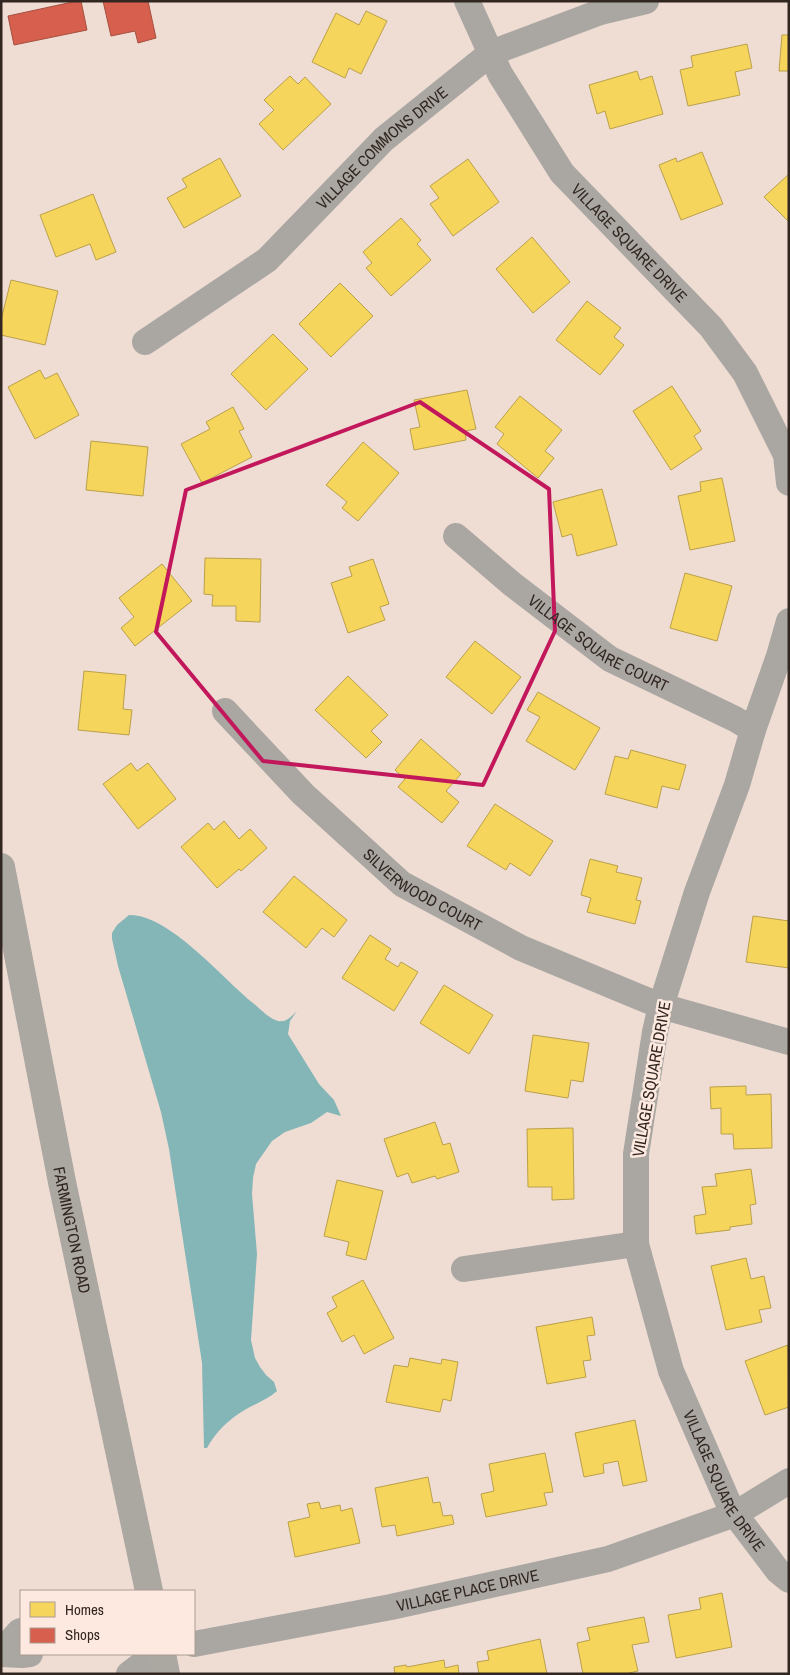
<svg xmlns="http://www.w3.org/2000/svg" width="790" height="1675" font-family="'Archivo Narrow',sans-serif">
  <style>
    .water { fill: #85b6b7 }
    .homes { fill: #f6d55c; stroke: #bba04a }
    .shops { fill: #d6604d; stroke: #a54f40 }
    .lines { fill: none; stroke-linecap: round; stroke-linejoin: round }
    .street { stroke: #aaa7a3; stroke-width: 26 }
    .secondary { stroke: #aba7a1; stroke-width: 28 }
    .marked { fill: none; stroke: #c2185b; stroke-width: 4; stroke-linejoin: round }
    .labels { text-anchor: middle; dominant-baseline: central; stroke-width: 5; stroke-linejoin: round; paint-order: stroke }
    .street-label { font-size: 16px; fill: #322620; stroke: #fde9df }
  </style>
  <rect width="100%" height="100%" fill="#efddd4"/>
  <path class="water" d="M129,915C169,914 222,978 253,1003C260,1009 268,1018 278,1021C286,1023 292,1016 297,1011L290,1021L288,1034L319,1084L334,1100L341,1116L327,1112L311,1123L285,1132L272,1141L256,1164L253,1178L252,1194L257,1254L251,1340L255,1358L260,1367L266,1375L274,1382L277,1391C267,1400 254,1404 243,1411C228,1420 215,1433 207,1448H204L202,1363L169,1149L161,1112L118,966L112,939V933L117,925Z"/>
  <path class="homes" d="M366,11L387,21L361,74L349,68L345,78L312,62L336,13L359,25Z
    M782,35H789V71H779Z
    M747,44L752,68L735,72L740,95L688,106L680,70L693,67L691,56Z
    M637,71L640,80L652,76L663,114L610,129L605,111L597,114L589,85Z
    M290,76L298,84L305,77L331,104L283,150L259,124L274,110L264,100Z
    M702,152L723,204L681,220L659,165L676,158L677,162Z
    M220,158L241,196L184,228L167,198L187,187L182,179Z
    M468,159L499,202L453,236L430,204L439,198L430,186Z
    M789,174V222L764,197Z
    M93,194L116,252L96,260L90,244L56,257L40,215Z
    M401,218L421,240L417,244L431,260L391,296L366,268L372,263L363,252Z
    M532,237L570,282L533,313L496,269Z
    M11,280L58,291L45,345L1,335V320Z
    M340,283L373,316L331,357L299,324Z
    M587,301L621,328L614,337L624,345L600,375L556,340Z
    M273,334L308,369L266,410L231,374Z
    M40,370L45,379L57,373L79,415L35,439L8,387Z
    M672,386L701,431L694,436L702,449L671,470L633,411Z
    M467,390L476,429L465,431L466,440L414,450L410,429L420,427L414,400Z
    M520,396L562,430L545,451L554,458L538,478L497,444L504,434L495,427Z
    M233,407L244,429L239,431L252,457L202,483L181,444L210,429L206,422Z
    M91,441L148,447L143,496L86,490Z
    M363,442L399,473L358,521L342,508L347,502L326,485Z
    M722,478L735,541L690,550L678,496L701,491L700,482Z
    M602,489L617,545L577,556L572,534L562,537L553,502Z
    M205,558L261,559L260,622L236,621V606H212L213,595L204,594Z
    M373,559L389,604L380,607L385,620L348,633L331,583L352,576L349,567Z
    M162,564L192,601L135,646L121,628L134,617L119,598Z
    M685,573L732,586L717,641L670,628Z
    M475,641L521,677L492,714L446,677Z
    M84,671L126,675L123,709L132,710L129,735L78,730Z
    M348,676L388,715L371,731L382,742L366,758L315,710Z
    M538,692L600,728L575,770L526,741L540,717L527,710Z
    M421,739L461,774L446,791L459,802L442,823L398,787L405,779L395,770Z
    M631,750L686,765L679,790L662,786L657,808L605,794L615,756L628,759Z
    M131,763L137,771L148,763L176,799L138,829L103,784Z
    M495,804L553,841L530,876L510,863L506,870L467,846Z
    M224,821L239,839L250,829L267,848L241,871L239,869L217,888L181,847L208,823L214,830Z
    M590,859L618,866L616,872L642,878L636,900L641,901L635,924L587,912L591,898L581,895Z
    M294,876L347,920L334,937L322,928L306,948L263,912Z
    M753,916L789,921V968L746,962Z
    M370,935L391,949L385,959L398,967L401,962L418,972L394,1011L342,978Z
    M444,985L493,1015L469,1054L420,1023Z
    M533,1035L589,1043L583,1082L571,1080L568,1098L525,1091Z
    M746,1086V1095L771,1094L772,1148L734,1149L733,1134H721V1108L711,1109L710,1087Z
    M435,1122L443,1145L450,1143L459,1172L437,1179L435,1176L412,1183L408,1173L397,1177L384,1139Z
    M573,1128L574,1199L552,1200V1187H528L527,1129Z
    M751,1169L756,1204L750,1205L752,1224L730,1227V1230L696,1234L694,1216L706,1214L702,1187L717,1186L715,1174Z
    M337,1180L383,1191L366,1260L346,1255L349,1242L324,1236Z
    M746,1258L751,1279L764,1276L771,1308L759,1310L762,1322L726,1330L711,1266Z
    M363,1280L394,1338L364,1354L354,1335L342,1342L327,1313L337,1307L332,1297Z
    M592,1317L595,1335L587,1336L591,1360L583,1361L586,1377L547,1384L536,1327Z
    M788,1345L789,1407L765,1415L745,1361Z
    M410,1358L441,1364L442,1359L458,1362L451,1401L443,1399L440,1412L386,1402L394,1365L408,1367Z
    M635,1420L647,1481L623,1486L618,1461L603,1464L604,1473L584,1477L575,1433Z
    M545,1453L553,1492L544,1493L547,1505L486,1517L481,1494L494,1491L489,1464Z
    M428,1477L433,1503L440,1502L443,1516L452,1515L454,1524L397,1536L395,1525L382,1527L375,1488Z
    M319,1502L321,1509L340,1505L341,1511L352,1508L360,1543L295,1557L288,1522L310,1517L307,1504Z
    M722,1593L732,1647L676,1658L668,1615L701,1609L699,1598Z
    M644,1617L649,1642L632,1645L638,1671L625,1674H583L577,1643L590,1640L587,1628Z
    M540,1639L547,1674H479L477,1662L489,1660L487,1651Z
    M444,1660L445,1668L458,1665L459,1674H395L394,1667L406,1665L407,1667Z"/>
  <path class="shops" d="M77,1H81L87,30L14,45L8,16Z
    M103,1H148L156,38L138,43L135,31L111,36Z"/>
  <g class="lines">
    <g class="street">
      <path id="s1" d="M467,1L500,74L562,173L711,327L745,373L786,455L789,483"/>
      <path id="s2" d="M145,342L267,260L384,139L491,53L600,12L646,1"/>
      <path id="s3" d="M456,536L512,584L610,659L735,719L753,730"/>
      <path id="s4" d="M789,621L779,656L753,730L737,785L697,892L661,1006L655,1032L636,1154V1244L671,1371L731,1509L778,1571L789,1580"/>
      <path id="s5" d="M225,711L303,794L402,884L521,948L639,997L661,1006L789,1042"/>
      <path d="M464,1269L636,1244"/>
      <path id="s6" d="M194,1644L391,1607L608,1559L735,1514L789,1481"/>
      <path d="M1,1652L19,1632L21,1631"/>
      <path d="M1,1654L22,1655L30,1654"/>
      <path d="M129,1674L155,1654"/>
    </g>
    <g class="secondary">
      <path id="s7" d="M1,867L62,1182L149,1591"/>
      <path d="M162,1654L166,1674"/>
    </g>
  </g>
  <path class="marked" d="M420,402L549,489L555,631L483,785L263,761L156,632L186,490Z"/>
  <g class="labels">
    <g class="street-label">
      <text stroke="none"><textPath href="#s2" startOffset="308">VILLAGE COMMONS DRIVE</textPath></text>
      <text stroke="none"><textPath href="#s1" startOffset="294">VILLAGE SQUARE DRIVE</textPath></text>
      <text stroke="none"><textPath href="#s3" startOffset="179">VILLAGE SQUARE COURT</textPath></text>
      <text stroke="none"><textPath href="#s5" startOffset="268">SILVERWOOD COURT</textPath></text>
      <text transform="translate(651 1079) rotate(-80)">VILLAGE SQUARE DRIVE</text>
      <text stroke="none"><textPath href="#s7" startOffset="370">FARMINGTON ROAD</textPath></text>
      <text stroke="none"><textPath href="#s4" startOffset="900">VILLAGE SQUARE DRIVE</textPath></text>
      <text stroke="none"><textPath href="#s6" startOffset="279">VILLAGE PLACE DRIVE</textPath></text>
    </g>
  </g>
  <rect width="790" height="1675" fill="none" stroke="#322620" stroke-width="5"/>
  <rect x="20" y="1590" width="175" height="65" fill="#fde9df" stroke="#ac9b93"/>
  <rect x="30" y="1602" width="25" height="15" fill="#f6d55c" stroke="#ac9b93"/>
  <text x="65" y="1615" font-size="15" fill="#322620">Homes</text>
  <rect x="30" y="1628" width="25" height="15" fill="#d6604d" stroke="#ac9b93"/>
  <text x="65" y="1640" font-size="15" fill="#322620">Shops</text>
</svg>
